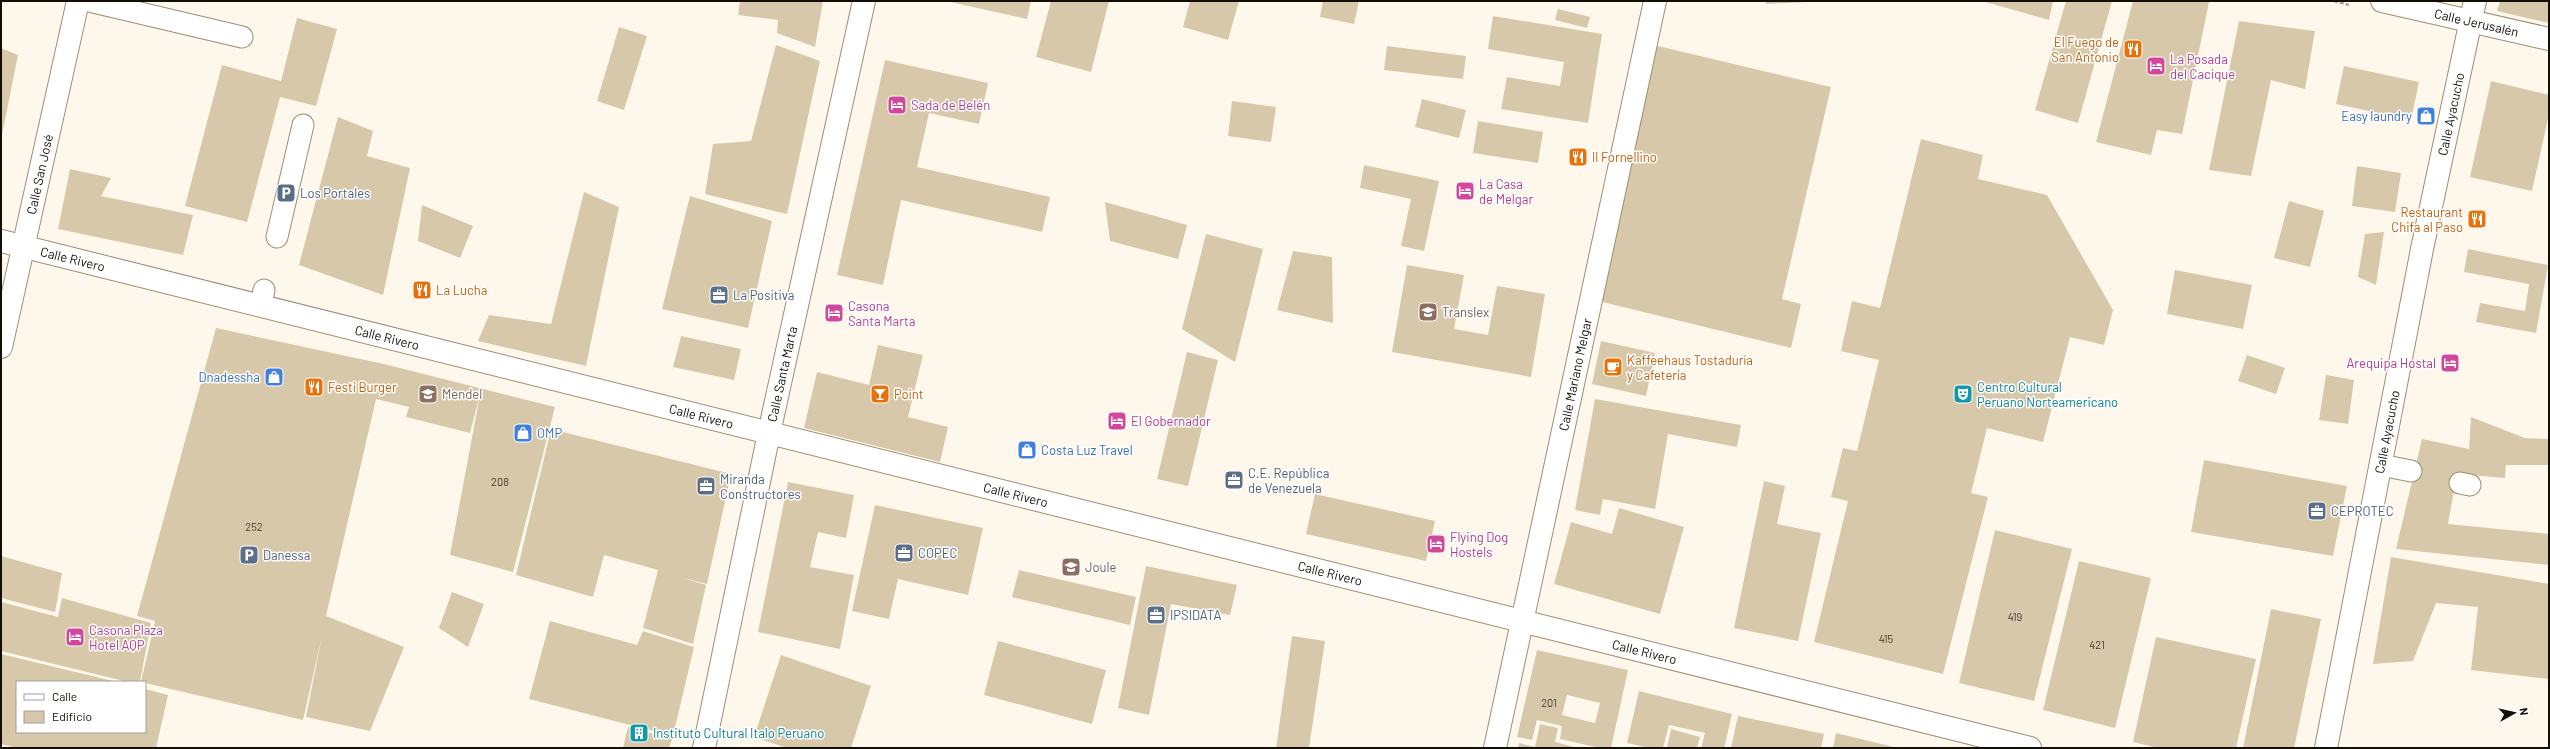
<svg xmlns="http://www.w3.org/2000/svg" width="2550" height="749" font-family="Barlow,sans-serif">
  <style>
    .building { fill: #d7c8aa; fill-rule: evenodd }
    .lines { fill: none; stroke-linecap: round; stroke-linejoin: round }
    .lane-casing { stroke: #9c8e72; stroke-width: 23 }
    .street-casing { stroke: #9c8e72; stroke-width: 24 }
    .secondary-casing { stroke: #9c8e72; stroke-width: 24 }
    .path { stroke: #aaa499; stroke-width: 2.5; stroke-dasharray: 4 2; stroke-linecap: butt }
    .lane { stroke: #fff; stroke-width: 21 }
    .street { stroke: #fff; stroke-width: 22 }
    .secondary { stroke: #fff; stroke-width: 22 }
    .labels { text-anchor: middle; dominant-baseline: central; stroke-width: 3; stroke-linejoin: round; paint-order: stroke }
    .number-label { font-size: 11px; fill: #443c2e }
    .street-label { font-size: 13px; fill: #130e05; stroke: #fff }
    .food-label { font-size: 13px; fill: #c56008; stroke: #fff; text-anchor: start }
    .hotel-label { font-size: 13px; fill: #b23c85; stroke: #fff; text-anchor: start }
    .shop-label { font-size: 13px; fill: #366cbe; stroke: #fff; text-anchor: end }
    .service-label { font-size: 13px; fill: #4e5e75; stroke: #fff; text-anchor: start }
    .education-label { font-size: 13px; fill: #785e54; stroke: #fff; text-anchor: start }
    .culture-label { font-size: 13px; fill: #0d838f; stroke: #fff; text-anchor: start }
  </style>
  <rect width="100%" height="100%" fill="#fef8ec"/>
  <path class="building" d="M740,1H823L815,47L777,33L778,20L738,15Z
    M946,1H1031L1027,19Z
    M1051,1H1109L1091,72L1036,57Z
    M1190,1H1239L1228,40L1183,27Z
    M1323,1H1359L1354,24L1320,17Z
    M1766,1H1809V2L1766,4Z
    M1982,1H2053L2049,20Z
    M2066,1H2112L2078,123L2035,110Z
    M2133,1L2209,2L2182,134L2157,130L2151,155L2096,142Z
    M2500,1H2549V23L2497,11Z
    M1558,9L1590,17L1587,28L1555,20Z
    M1493,16L1602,34L1588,123L1501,109L1507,77L1560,86L1564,62L1488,49Z
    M297,18L337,29L316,106L280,97L247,222L185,206L222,65L281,81Z
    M2239,21L2315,31L2305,89L2271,80L2251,176L2209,170Z
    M619,27L647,36L624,110L597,101Z
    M776,45L820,61L787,214L705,194L713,144L751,141Z
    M1654,45L1831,87L1782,299L1801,304L1791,348L1594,300Z
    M1387,46L1466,56L1463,79L1384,70Z
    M1,48L18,55L2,135H1Z
    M885,60L988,83L979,124L929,113L917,167L1050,197L1042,232L901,200L883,285L837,275Z
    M2344,66L2419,82L2411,120L2336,104Z
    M2491,81L2549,95V114L2532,191L2470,177Z
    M1422,99L1466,110L1459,138L1415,127Z
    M1232,101L1276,107L1271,142L1228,136Z
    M338,117L373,131L367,156L410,168L383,295L299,265Z
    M1478,121L1543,132L1538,163L1473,153Z
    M1921,139L1983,155L1978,179L2047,195L2113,310L2104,345L2070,337L2043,442L1987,428L1971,493L1988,497L1943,674L1814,642L1848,501L1831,497L1843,448L1857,451L1879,360L1841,351L1852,301L1880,308Z
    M1364,165L1439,181L1424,251L1401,246L1411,199L1360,188Z
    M2357,166L2401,173L2395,212L2352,206Z
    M70,169L111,178L101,196L193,215L183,255L58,229Z
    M584,192L619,207L586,366L478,341L489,315L551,324Z
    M690,196L772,221L748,328L662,309Z
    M2289,201L2324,211L2310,267L2274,258Z
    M1105,202L1187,225L1178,259L1110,241Z
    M422,205L473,226L460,258L418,241Z
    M2384,232L2376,285L2358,277L2365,234Z
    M1206,234L1263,249L1235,362L1182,329Z
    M2468,249L2548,265L2536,333L2476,322L2480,303L2525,311L2529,284L2464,272Z
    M1293,251L1332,257L1333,323L1277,310Z
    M1407,265L1464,275L1454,329L1488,335L1497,286L1545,294L1531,377L1392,352Z
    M2175,270L2252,285L2243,329L2167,314Z
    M216,328L384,364L555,407L513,572L450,555L480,395L470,433L406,417L409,407L376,399L326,616L404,647L370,731L306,717L322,636L303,720L141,682L155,621L137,616Z
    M681,336L741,349L734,380L673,367Z
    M1601,341L1655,353L1646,396L1592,384Z
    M878,345L923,355L908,417L948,427L940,462L804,428L817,372L869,385Z
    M1187,352L1218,360L1188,486L1157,479Z
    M2247,355L2285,368L2276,394L2238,381Z
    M2326,375L2354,380L2348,424L2319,420Z
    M1595,399L1741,425L1737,447L1668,434L1655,509L1603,499L1600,515L1575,510Z
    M2471,417L2525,438L2549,439V465H2506L2505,478L2457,474L2448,524L2549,534V565L2396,549L2422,439L2469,449Z
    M551,429L731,474L707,584L683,578L706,585L693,644L643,628L658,570L604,555L593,597L516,575Z
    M2204,460L2347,486L2333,556L2191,532Z
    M1764,481L1785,486L1777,524L1821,533L1798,641L1734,628Z
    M788,482L854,495L846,538L818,532L810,567L854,575L840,649L758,632Z
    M1315,494L1435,521L1426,561L1306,534Z
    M875,505L983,528L968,595L898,579L889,619L852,611Z
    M1619,508L1684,527L1660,614L1554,584L1571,522L1612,534Z
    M1995,530L2072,549L2034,701L1959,683Z
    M1,556L62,573L55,612L1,598Z
    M2391,557L2549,584V679L2471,670L2478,607L2436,603L2413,661L2373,664Z
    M2079,561L2151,578L2115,728L2043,710Z
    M1146,566L1237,585L1230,615L1171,604L1149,715L1118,708Z
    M1019,570L1136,597L1130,625L1012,597Z
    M452,592L484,604L468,647L439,628Z
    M62,598L151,623L140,682H128L1,651V602L58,617Z
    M2271,609L2321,619L2294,748H2243Z
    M550,621L637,645L643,631L694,647L673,736L529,699Z
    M1292,636L1325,641L1309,748H1276Z
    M2156,637L2256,659L2236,748H2158L2133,742Z
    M998,641L1106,670L1092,724L984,695Z
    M1537,650L1628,670L1611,748H1600L1560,739L1562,726L1537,720L1532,740L1517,737ZM1567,695L1600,703L1595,723L1562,715Z
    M1,654L113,681L17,682V732H145V689L168,695L156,748H17L1,744Z
    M781,655L871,686L851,748H787L754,737Z
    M1639,691L1732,714L1724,748H1701L1705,733L1669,725L1663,748H1649L1627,743Z
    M1738,716L1824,734L1821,748H1731Z
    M1540,724L1558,728L1555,742L1578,748H1518L1519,743L1535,747Z
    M628,727L672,739L669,748H623Z
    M1671,729L1700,737L1697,748H1667Z
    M1836,733L1894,747V748H1833Z"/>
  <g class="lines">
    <defs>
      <path id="lane" d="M89,1L242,37
        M277,237L303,125
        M261,305L264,290
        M2381,465L2411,471
        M2460,483L2470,485"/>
      <g id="street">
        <path id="s1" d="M2382,1L2549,39"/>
        <path id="s2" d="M1,347L78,1"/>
        <path id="s3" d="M704,748L769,433L864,1"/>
        <path id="s4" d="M1495,748L1655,1"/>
      </g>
      <g id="secondary">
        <path id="s5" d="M1,241L2030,748"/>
        <path id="s6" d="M2326,748L2422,249L2475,1"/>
      </g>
    </defs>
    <use href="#lane" class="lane-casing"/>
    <use href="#street" class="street-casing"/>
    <use href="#secondary" class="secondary-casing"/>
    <path class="path" d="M2334,1L2349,5"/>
    <use href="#lane" class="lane"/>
    <use href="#street" class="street"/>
    <use href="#secondary" class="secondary"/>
  </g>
  <defs>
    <symbol id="restaurant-square" viewBox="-11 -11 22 22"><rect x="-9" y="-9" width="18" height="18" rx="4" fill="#e8710a" stroke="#fff"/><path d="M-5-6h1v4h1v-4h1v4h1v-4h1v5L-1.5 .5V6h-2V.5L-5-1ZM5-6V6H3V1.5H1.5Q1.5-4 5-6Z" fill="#fff"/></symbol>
    <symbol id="hotel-square" viewBox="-11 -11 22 22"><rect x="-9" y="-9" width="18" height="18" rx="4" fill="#d1479c" stroke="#fff"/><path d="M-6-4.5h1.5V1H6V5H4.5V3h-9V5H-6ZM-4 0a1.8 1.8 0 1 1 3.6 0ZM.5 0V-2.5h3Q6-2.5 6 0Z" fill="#fff"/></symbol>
    <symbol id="shop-square" viewBox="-11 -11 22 22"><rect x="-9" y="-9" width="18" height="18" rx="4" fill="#3f7fe0" stroke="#fff"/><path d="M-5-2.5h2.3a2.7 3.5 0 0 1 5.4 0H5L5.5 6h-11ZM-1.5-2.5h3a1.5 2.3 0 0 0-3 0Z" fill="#fff"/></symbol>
    <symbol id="parking-square" viewBox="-11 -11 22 22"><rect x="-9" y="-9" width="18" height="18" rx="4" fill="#5c6f8a" stroke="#fff"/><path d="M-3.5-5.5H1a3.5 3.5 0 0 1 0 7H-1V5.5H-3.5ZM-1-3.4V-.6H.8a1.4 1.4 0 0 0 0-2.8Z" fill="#fff"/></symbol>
    <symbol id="office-square" viewBox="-11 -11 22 22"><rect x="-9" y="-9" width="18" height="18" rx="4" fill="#5c6f8a" stroke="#fff"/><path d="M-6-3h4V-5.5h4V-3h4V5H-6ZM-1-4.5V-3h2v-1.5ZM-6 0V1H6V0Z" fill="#fff"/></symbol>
    <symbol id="university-square" viewBox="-11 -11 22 22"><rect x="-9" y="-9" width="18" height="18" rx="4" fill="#8d6e63" stroke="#fff"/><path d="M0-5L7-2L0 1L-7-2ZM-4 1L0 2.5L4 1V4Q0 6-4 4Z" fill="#fff"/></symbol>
    <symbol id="cafe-square" viewBox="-11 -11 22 22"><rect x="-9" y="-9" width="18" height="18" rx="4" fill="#e8710a" stroke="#fff"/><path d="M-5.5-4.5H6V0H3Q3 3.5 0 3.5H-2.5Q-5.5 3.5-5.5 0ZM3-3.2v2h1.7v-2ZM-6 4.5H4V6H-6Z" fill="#fff"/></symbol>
    <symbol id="bar-square" viewBox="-11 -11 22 22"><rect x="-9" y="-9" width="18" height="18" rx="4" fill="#e8710a" stroke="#fff"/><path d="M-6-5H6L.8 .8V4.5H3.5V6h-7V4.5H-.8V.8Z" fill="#fff"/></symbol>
    <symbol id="theatre-square" viewBox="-11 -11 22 22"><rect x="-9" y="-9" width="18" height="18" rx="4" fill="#0f9aa8" stroke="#fff"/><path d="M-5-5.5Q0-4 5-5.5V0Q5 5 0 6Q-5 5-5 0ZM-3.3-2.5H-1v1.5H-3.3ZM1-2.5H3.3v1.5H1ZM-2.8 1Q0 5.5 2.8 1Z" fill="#fff"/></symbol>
    <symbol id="school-square" viewBox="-11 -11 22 22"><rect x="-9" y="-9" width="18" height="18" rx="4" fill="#8d6e63" stroke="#fff"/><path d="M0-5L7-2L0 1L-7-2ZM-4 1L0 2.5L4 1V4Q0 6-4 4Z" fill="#fff"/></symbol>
    <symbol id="building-square" viewBox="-11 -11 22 22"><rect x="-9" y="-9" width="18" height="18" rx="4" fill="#0f9aa8" stroke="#fff"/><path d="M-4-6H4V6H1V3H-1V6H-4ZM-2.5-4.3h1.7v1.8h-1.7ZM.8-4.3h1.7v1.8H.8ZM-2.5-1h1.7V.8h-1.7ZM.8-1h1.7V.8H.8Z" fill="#fff"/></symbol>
  </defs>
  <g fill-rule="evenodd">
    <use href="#restaurant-square" x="2122" y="38" width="22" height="22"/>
    <use href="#hotel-square" x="2145" y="55" width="22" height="22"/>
    <use href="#hotel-square" x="886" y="94" width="22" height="22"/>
    <use href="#shop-square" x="2415" y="105" width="22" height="22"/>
    <use href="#restaurant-square" x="1567" y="146" width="22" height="22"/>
    <use href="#hotel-square" x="1454" y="180" width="22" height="22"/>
    <use href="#parking-square" x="275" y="182" width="22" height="22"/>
    <use href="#restaurant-square" x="2466" y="208" width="22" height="22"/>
    <use href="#restaurant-square" x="411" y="279" width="22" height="22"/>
    <use href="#office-square" x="708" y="284" width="22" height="22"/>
    <use href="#university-square" x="1417" y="301" width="22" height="22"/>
    <use href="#hotel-square" x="823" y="302" width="22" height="22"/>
    <use href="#hotel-square" x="2439" y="352" width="22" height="22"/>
    <use href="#cafe-square" x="1602" y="356" width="22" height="22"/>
    <use href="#shop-square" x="263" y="366" width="22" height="22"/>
    <use href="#restaurant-square" x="303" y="376" width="22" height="22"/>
    <use href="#university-square" x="417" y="383" width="22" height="22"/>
    <use href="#bar-square" x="869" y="383" width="22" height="22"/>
    <use href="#theatre-square" x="1952" y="383" width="22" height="22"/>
    <use href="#hotel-square" x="1106" y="410" width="22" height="22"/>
    <use href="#shop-square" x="512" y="422" width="22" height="22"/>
    <use href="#shop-square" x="1016" y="439" width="22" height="22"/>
    <use href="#office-square" x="1223" y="469" width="22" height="22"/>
    <use href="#office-square" x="695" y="475" width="22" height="22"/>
    <use href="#office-square" x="2306" y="500" width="22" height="22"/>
    <use href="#hotel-square" x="1425" y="533" width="22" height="22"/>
    <use href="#office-square" x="893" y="542" width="22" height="22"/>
    <use href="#parking-square" x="238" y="544" width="22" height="22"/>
    <use href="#school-square" x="1060" y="556" width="22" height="22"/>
    <use href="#office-square" x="1145" y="604" width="22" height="22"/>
    <use href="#hotel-square" x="64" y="626" width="22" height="22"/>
    <use href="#building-square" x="628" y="722" width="22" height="22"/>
  </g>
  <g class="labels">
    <g class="number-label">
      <text x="500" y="481">208</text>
      <text x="254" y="526">252</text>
      <text x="2015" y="616">419</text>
      <text x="1886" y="638">415</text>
      <text x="2097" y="644">421</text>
      <text x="1549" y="702">201</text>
    </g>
    <g class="street-label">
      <text stroke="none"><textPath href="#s1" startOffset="97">Calle Jerusalén</textPath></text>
      <text stroke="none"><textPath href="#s6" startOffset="646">Calle Ayacucho</textPath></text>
      <text stroke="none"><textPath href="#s2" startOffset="177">Calle San José</textPath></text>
      <text stroke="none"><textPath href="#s5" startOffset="74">Calle Rivero</textPath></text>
      <text stroke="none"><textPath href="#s5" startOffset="398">Calle Rivero</textPath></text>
      <text stroke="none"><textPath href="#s3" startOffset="382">Calle Santa Marta</textPath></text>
      <text stroke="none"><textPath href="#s4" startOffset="382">Calle Mariano Melgar</textPath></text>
      <text stroke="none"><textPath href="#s5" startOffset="722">Calle Rivero</textPath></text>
      <text stroke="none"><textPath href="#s6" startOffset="322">Calle Ayacucho</textPath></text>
      <text stroke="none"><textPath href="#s5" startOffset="1046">Calle Rivero</textPath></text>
      <text stroke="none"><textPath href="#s5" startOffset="1370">Calle Rivero</textPath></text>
      <text stroke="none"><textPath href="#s5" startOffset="1694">Calle Rivero</textPath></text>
    </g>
    <g class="food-label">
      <text x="2119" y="42" text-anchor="end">El Fuego de<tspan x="2119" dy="15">San Antonio</tspan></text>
      <text x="1592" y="157">Il Fornellino</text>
      <text x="2463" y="212" text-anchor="end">Restaurant<tspan x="2463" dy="15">Chifa al Paso</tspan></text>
      <text x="436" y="290">La Lucha</text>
      <text x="1627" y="360">Kaffeehaus Tostaduría<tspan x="1627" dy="15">y Cafetería</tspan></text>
      <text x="328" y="387">Festi Burger</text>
      <text x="894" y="394">Point</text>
    </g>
    <g class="hotel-label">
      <text x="2170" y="59">La Posada<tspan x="2170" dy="15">del Cacique</tspan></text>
      <text x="911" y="105">Sada de Belén</text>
      <text x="1479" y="184">La Casa<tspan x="1479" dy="15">de Melgar</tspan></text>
      <text x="848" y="306">Casona<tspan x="848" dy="15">Santa Marta</tspan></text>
      <text x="2436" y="363" text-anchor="end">Arequipa Hostal</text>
      <text x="1131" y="421">El Gobernador</text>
      <text x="1450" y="537">Flying Dog<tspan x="1450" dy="15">Hostels</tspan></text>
      <text x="89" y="630">Casona Plaza<tspan x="89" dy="15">Hotel AQP</tspan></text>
    </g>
    <g class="shop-label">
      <text x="2412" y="116">Easy laundry</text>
      <text x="260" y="377">Dnadessha</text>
      <text x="537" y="433" text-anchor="start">OMP</text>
      <text x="1041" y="450" text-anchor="start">Costa Luz Travel</text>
    </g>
    <g class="service-label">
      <text x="300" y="193">Los Portales</text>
      <text x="733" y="295">La Positiva</text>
      <text x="1248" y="473">C.E. República<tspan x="1248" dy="15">de Venezuela</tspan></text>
      <text x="720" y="479">Miranda<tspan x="720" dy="15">Constructores</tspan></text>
      <text x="2331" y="511">CEPROTEC</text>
      <text x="918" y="553">COPEC</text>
      <text x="263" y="555">Danessa</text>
      <text x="1170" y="615">IPSIDATA</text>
    </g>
    <g class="education-label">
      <text x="1442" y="312">Translex</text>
      <text x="442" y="394">Mendel</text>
      <text x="1085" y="567">Joule</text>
    </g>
    <g class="culture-label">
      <text x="1977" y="387">Centro Cultural<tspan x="1977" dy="15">Peruano Norteamericano</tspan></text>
      <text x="653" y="733">Instituto Cultural Italo Peruano</text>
    </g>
  </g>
  <rect width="2550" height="749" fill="none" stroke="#130e05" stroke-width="4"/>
  <rect x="16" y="681" width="130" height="52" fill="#ffffff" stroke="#a19f9b"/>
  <rect x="24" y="694" width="20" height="6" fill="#ffffff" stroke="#a19f9b"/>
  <text x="52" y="701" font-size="12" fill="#130e05">Calle</text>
  <rect x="24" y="711" width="20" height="12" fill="#d7c8aa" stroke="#a19f9b"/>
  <text x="52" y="721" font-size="12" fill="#130e05">Edificio</text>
  <g transform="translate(2514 713) rotate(82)" stroke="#ffffff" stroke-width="3" paint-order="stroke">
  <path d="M0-3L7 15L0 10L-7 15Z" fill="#130e05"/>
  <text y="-6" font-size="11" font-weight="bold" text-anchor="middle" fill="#130e05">N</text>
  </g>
</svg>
